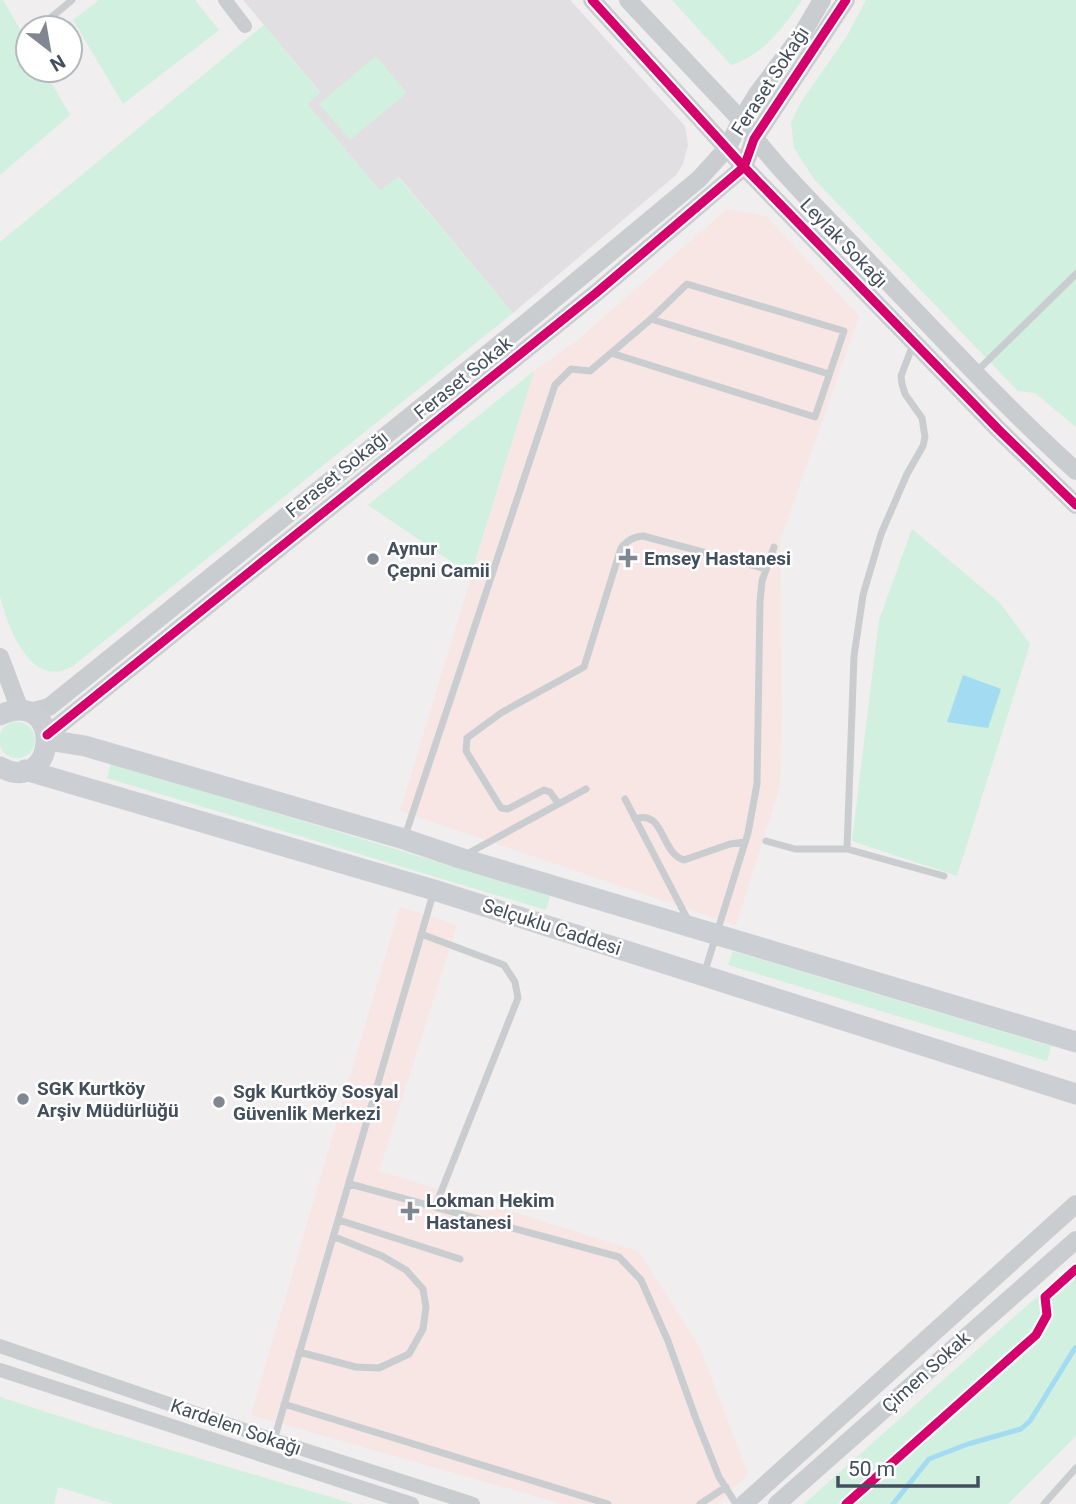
<svg xmlns="http://www.w3.org/2000/svg" width="1076" height="1504" font-family="Roboto,sans-serif">
  <style>
    .education { fill: #e1dfe1 }
    .medical { fill: #f7e6e4 }
    .green { fill: #d1f0df }
    .water { fill: #a2dbf2 }
    .lines { fill: none; stroke-linecap: round; stroke-linejoin: round }
    .stream { stroke: #a2dbf2; stroke-width: 5 }
    .service { stroke: #cacdd0; stroke-width: 7 }
    .minor { stroke: #cacdd0; stroke-width: 14 }
    .tertiary { stroke: #cacdd0; stroke-width: 18 }
    .secondary { stroke: #cbced2; stroke-width: 21 }
    .cycleway-casing { stroke: #fff; stroke-width: 13 }
    .cycleway { stroke: #d6006c; stroke-width: 9 }
    .poi-dot { fill: #808790; stroke: #fff; stroke-width: 2.5 }
    .labels { text-anchor: middle; dominant-baseline: central; stroke-width: 5; stroke-linejoin: round; paint-order: stroke }
    .street-label { font-size: 19px; fill: #444f5d; stroke: #fff }
    .poi-label { font-size: 19px; font-weight: bold; fill: #444f5d; stroke: #fff; text-anchor: start }
  </style>
  <rect width="100%" height="100%" fill="#f0eeee"/>
  <path class="education" d="M243,0H570L685,126L688,145L683,164L676,175L513,313L399,177L380,191L307,104L320,92Z"/>
  <path class="medical" d="M727,209L766,216L859,316L780,541L782,711L780,786L736,925L400,811L534,371L579,339Z
    M400,907L457,925L379,1171L638,1251L699,1346L748,1474L717,1504H563L251,1415Z"/>
  <path class="green" d="M0,0H3L28,43V70H44L70,115L0,175Z
    M99,0H195L219,30L123,104L73,20Z
    M672,0H802C782,28 765,54 731,65Z
    M866,0H1076V427L1035,393L1018,391L814,179L794,148L791,122L801,102L847,36Z
    M264,25L320,93L307,104L380,191L398,177L513,313L73,666C31,691 8,628 0,596V242Z
    M376,56L407,93L350,140L319,104Z
    M534,371L471,575L368,505Z
    M912,529L1000,603L1030,644L957,876L852,841L879,620Z
    M-1 740a18 18 0 1 1 36 0a18 18 0 1 1-36 0Z
    M111,763L550,896L546,910L107,778Z
    M733,951L1051,1046L1047,1061L728,965Z
    M1076,1262V1436L1008,1504H804Z
    M0,1397L96,1428L354,1504H114L58,1487L54,1504H0Z"/>
  <path class="water" d="M963,675L1001,689L988,728L947,722Z"/>
  <g class="lines">
    <path class="stream" d="M893,1504L929,1459L968,1444L1021,1429L1030,1421L1075,1348"/>
    <path class="service" d="M48,20L72,0
      M651,319L829,374
      M975,373L1076,274
      M625,799L688,920
      M558,803L550,792L544,790L508,809L501,808L466,751L467,738L501,713L584,667L621,548C628,540 633,537 643,536L766,569
      M635,819C665,809 660,853 684,860L730,844L745,842
      M405,836L555,385L571,369L590,371L651,319L687,284L844,331L815,417L611,353
      M766,841L795,849H847L944,876
      M847,849L854,656L863,595L881,534L907,474L923,446L925,437L922,418L905,394L902,384L901,376L914,342
      M467,854L586,789
      M421,934L504,965L515,982L518,998L435,1207
      M704,974L748,833L757,784L760,602L762,581L774,547
      M350,1184L619,1257L641,1280L668,1341L696,1419L719,1477L736,1504
      M339,1220L460,1259
      M299,1352L356,1367L379,1368L409,1354L423,1329L426,1307L423,1289L406,1270L382,1256L335,1237
      M284,1404L608,1504
      M274,1440L433,894
      M700,1504L726,1487
      M1044,1504L1076,1468"/>
    <path class="minor" d="M225,0L245,26
      M0,1346L274,1440L473,1504
      M0,1370L412,1504"/>
    <path class="tertiary" d="M592,0L744,167L998,429L1076,505
      M628,0L741,120C777,170 824,214 866,259C935,331 1002,404 1076,471
      M0,657L20,710
      M30,712L49,707L528,321L699,179L728,147L741,120L757,94L802,34L822,0
      M47,735L596,293L744,167L754,139L846,0
      M744,1504L1076,1204
      M777,1504L1076,1240"/>
    <path class="secondary" d="M0,715C65,686 58,798 0,767
      M48,740L85,746L404,839L460,858L1076,1042
      M25,770L434,890L1076,1094"/>
    <defs>
      <path id="cycleway" d="M592,0L744,167L998,429L1076,505
        M47,735L596,293L744,167L754,139L846,0
        M846,1504L1036,1335L1047,1315L1045,1297L1076,1269"/>
    </defs>
    <use href="#cycleway" class="cycleway-casing"/>
    <use href="#cycleway" class="cycleway"/>
  </g>
  <g class="poi-dot">
    <path d="M624.5 547.5h7v7h7v7h-7v7h-7v-7h-7v-7h7z"/>
    <circle cx="373" cy="559" r="7"/>
    <circle cx="23" cy="1099" r="7"/>
    <circle cx="219" cy="1102" r="7"/>
    <path d="M406.5 1200.5h7v7h7v7h-7v7h-7v-7h-7v-7h7z"/>
  </g>
  <g class="labels">
    <g class="street-label">
      <text transform="translate(770 81) rotate(-57)">Feraset Sokağı</text>
      <text transform="translate(844 243) rotate(46)">Leylak Sokağı</text>
      <text transform="translate(463 378) rotate(-39)">Feraset Sokak</text>
      <text transform="translate(337 474) rotate(-39)">Feraset Sokağı</text>
      <text transform="translate(552 927) rotate(18)">Selçuklu Caddesi</text>
      <text transform="translate(926 1372) rotate(-42)">Çimen Sokak</text>
      <text transform="translate(236 1427) rotate(19)">Kardelen Sokağı</text>
    </g>
    <g class="poi-label">
      <text x="387" y="548">Aynur<tspan x="387" dy="22">Çepni Camii</tspan></text>
      <text x="644" y="558">Emsey Hastanesi</text>
      <text x="37" y="1088">SGK Kurtköy<tspan x="37" dy="22">Arşiv Müdürlüğü</tspan></text>
      <text x="233" y="1091">Sgk Kurtköy Sosyal<tspan x="233" dy="22">Güvenlik Merkezi</tspan></text>
      <text x="426" y="1200">Lokman Hekim<tspan x="426" dy="22">Hastanesi</tspan></text>
    </g>
  </g>
  <g transform="translate(49 49) rotate(149)"><circle r="33" fill="#ffffff" stroke="#b4b9be" stroke-width="2"/>
  <path d="M0-5L12 26L0 18L-12 26Z" fill="#808790"/>
  <text y="-10" font-size="19" font-weight="bold" text-anchor="middle" fill="#444f5d">N</text>
  </g>
  <path d="M838 1476v10h140v-10" fill="none" stroke="#444f5d" stroke-width="3.5"/>
  <text x="848" y="1476" font-size="21" fill="#444f5d" stroke="#ffffff" stroke-width="5" paint-order="stroke">50 m</text>
</svg>
